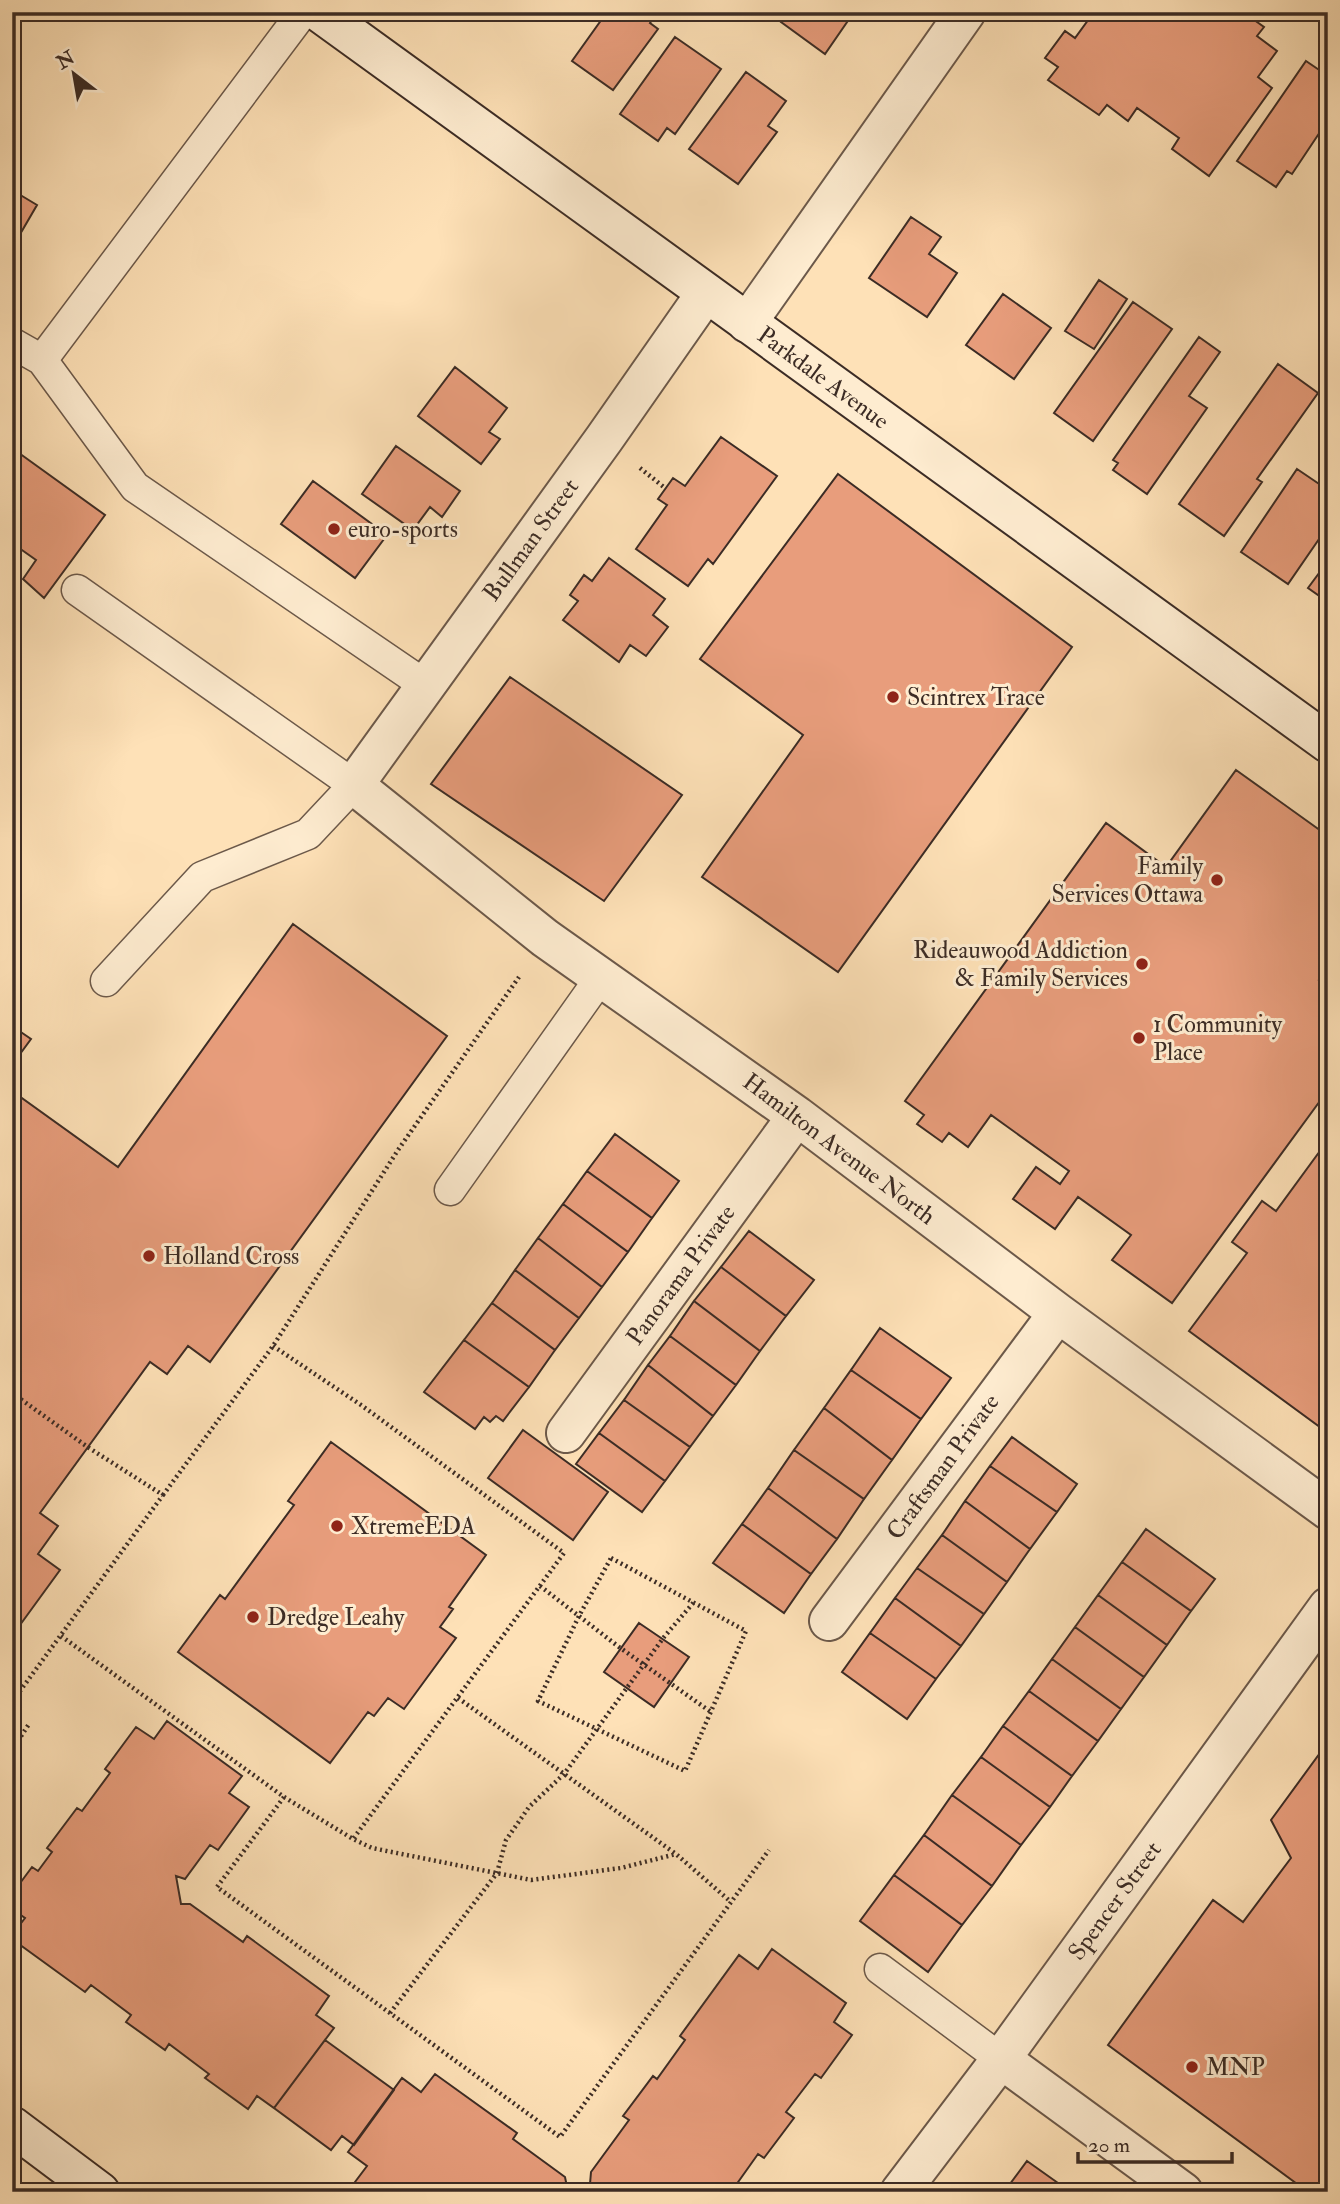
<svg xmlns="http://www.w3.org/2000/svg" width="1340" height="2204" font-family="'IM FELL Double Pica',serif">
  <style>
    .building { fill: #e89d7c; stroke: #3c2c25; stroke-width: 2 }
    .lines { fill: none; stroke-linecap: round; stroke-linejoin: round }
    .lane-casing { stroke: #6c594a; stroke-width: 33 }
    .street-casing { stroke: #6c594a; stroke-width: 42 }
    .secondary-casing { stroke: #3c2c25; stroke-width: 42 }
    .path { stroke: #3c2c25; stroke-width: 4.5; stroke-dasharray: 2 3.5; stroke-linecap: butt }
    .lane { stroke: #feecd0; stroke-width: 30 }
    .street { stroke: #feecd0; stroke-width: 38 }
    .secondary { stroke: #feecd0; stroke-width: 38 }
    .poi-dot { fill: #8f2418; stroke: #feecd0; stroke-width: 2.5 }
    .labels { text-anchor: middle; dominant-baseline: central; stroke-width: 6; stroke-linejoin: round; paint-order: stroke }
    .street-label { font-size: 24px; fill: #3c2c25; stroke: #feecd0 }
    .poi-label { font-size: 24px; fill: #3c2c25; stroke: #feecd0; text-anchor: start }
  </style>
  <rect width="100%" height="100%" fill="#fee1b7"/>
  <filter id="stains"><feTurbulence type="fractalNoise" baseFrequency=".00286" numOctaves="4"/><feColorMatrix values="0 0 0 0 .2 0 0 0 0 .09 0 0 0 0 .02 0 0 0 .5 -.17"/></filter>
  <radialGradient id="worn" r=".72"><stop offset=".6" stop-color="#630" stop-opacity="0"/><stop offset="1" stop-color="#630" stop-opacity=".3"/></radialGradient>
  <path class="building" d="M607,12H658L650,23L658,29L613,90L572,61Z
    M788,12H854L825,54L781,22Z
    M1094,12H1243L1264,27L1257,36L1277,51L1258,77L1272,88L1209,176L1172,149L1179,138L1137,108L1128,121L1107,105L1099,115L1048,80L1058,67L1045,58L1065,31L1075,38Z
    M675,37L721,69L675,134L667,128L658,141L620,114Z
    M1306,61L1328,76V120L1292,174L1287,171L1276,187L1237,161Z
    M746,72L786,101L768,126L777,132L738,184L689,149Z
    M12,190L37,205L12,248Z
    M911,217L941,237L929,254L957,273L927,317L869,278Z
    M1099,280L1127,299L1094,349L1065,331Z
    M1003,294L1051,328L1014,379L966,345Z
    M1133,302L1172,329L1093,441L1054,413Z
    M1199,337L1220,352L1189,396L1207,408L1147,494L1113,470L1118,463L1113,460Z
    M1278,364L1318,393L1257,479L1262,482L1224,536L1179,504Z
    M455,367L507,408L489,432L500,439L481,464L418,416Z
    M721,437L777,476L713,564L708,559L688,586L636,549L667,505L658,499L673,478L685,486Z
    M396,446L460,491L442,517L430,507L413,530L362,494Z
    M12,448L105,515L44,598L23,579L36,560L12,543Z
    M1297,469L1328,490V526L1288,584L1241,552Z
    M838,474L1072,647L838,972L702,877L803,735L700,659Z
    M313,481L387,535L355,578L281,524Z
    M609,558L665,599L653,615L668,627L646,656L630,645L619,662L563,620L578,601L570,595L584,575L592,581Z
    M1328,561V602L1308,588Z
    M510,677L682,795L604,901L431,784Z
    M1236,770L1328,836V968L1319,980L1328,986V1090L1172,1303L1112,1260L1131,1235L1078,1197L1055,1229L1013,1199L1036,1167L1060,1184L1069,1171L991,1115L968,1147L949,1133L942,1142L917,1124L924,1115L905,1101L1106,823L1166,867Z
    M293,924L447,1036L210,1362L188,1346L167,1374L150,1362L40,1513L58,1526L38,1554L60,1570L12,1636V1091L118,1167Z
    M12,1026L31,1039L12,1065Z
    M1328,1108V1125L1320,1119Z
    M615,1134L679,1181L652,1218L587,1171Z
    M1328,1140V1433L1189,1331L1247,1253L1232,1242L1262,1201L1276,1211Z
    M587,1171L652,1218L628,1252L563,1204Z
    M563,1204L628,1252L602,1287L538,1238Z
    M749,1231L814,1280L786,1316L721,1267Z
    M538,1238L602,1287L579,1318L515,1270Z
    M721,1267L786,1316L760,1351L694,1301Z
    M515,1270L579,1318L555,1350L492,1303Z
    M694,1301L760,1351L736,1385L670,1336Z
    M492,1303L555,1350L529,1387L464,1340Z
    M880,1328L951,1378L921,1419L851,1370Z
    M670,1336L736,1385L713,1416L648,1365Z
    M464,1340L529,1387L503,1421L496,1416L490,1422L484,1417L475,1429L424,1392Z
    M648,1365L713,1416L690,1447L624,1400Z
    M851,1370L921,1419L892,1460L824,1408Z
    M624,1400L690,1447L665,1481L599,1433Z
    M824,1408L892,1460L864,1499L794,1450Z
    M523,1430L608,1492L573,1540L488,1478Z
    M599,1433L665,1481L642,1512L576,1464Z
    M1012,1437L1077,1484L1057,1512L990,1466Z
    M331,1442L486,1555L449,1607L453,1609L440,1627L456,1638L404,1709L388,1698L374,1716L368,1712L330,1763L178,1652L220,1595L225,1599L294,1505L288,1501Z
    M794,1450L864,1499L837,1539L768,1488Z
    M990,1466L1057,1512L1030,1549L965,1501Z
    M768,1488L837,1539L811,1574L742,1524Z
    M965,1501L1030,1549L1007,1582L942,1535Z
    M742,1524L811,1574L784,1613L713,1563Z
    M1146,1529L1215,1579L1191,1611L1122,1562Z
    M942,1535L1007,1582L984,1614L917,1568Z
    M1122,1562L1191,1611L1167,1645L1098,1595Z
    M917,1568L984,1614L961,1646L895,1598Z
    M1098,1595L1167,1645L1144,1677L1075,1627Z
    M895,1598L961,1646L936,1679L870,1633Z
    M639,1623L689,1657L654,1707L604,1672Z
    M1075,1627L1144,1677L1121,1709L1052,1659Z
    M870,1633L936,1679L907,1719L842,1672Z
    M1052,1659L1121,1709L1098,1741L1029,1691Z
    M1029,1691L1098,1741L1072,1776L1003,1726Z
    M167,1721L242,1776L229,1793L249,1807L218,1850L210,1845L185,1879L176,1876L181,1904H190L243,1942L247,1936L329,1996L316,2015L334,2028L274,2108L257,2096L248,2109L205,2078L209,2074L169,2044L165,2050L126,2022L131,2015L91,1985L85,1992L12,1939V1935L25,1918L12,1909V1894L32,1867L38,1871L52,1852L47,1848L77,1808L82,1811L110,1773L105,1769L136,1727L154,1739Z
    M1003,1726L1072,1776L1050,1807L981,1757Z
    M1328,1742V2192H1308L1108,2045L1213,1900L1243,1922L1291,1858L1271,1820Z
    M981,1757L1050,1807L1021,1845L952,1795Z
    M952,1795L1021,1845L992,1886L924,1835Z
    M924,1835L992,1886L962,1925L894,1875Z
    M894,1875L962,1925L928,1972L860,1921Z
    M772,1949L846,2003L834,2022L852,2035L821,2078L815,2074L786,2112L794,2118L764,2158L758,2154L731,2192H360L352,2186L367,2166L348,2152L402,2078L421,2092L435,2074L517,2133L513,2139L565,2177L567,2187L590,2184L591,2172L629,2120L623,2116L653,2076L657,2079L685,2040L680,2036L739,1955L758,1969Z
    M325,2040L394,2090L354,2145L342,2136L331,2150L274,2108Z
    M1027,2161L1058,2183L1070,2192H1004Z"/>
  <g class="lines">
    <defs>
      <path id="lane" d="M12,343L42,360L303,12
        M42,360L135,487L425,685
        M77,590L354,785L308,834L202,877L106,981
        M450,1190L601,977
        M880,1969L1001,2059"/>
      <path id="street" d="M706,293L604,439L354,785L545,938L797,1116L1058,1313L1328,1510
        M747,323L966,12
        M566,1433L797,1116
        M829,1621L1058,1313
        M1001,2059L1183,2192
        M900,2192L1001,2059L1328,1607"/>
      <path id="secondary" d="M319,12L1328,743
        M12,2126L100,2192"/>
    </defs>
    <use href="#lane" class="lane-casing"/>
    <use href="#street" class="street-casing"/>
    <use href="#secondary" class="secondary-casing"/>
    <path class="path" d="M640,468L665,488
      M273,1346L361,1405L564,1553L353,1839
      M12,1393L89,1448L163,1495L12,1702
      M163,1495L273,1346L398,1150L519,977
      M611,1558L746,1631L685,1771L538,1701L579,1616Z
      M540,1586L619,1647L711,1712
      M61,1636L284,1797L353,1839L372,1848L531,1880L621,1868L676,1854
      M458,1698L676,1854L731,1902
      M12,1750L29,1724
      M284,1797L217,1887L560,2137L769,1850
      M390,2013L497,1873L506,1840L529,1807L564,1774L664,1637L694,1602"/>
    <use href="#lane" class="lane"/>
    <use href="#street" class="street"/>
    <use href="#secondary" class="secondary"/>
  </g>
  <g class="poi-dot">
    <circle cx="334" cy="529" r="7"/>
    <circle cx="893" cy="697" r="7"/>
    <circle cx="1217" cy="880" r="7"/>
    <circle cx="1142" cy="964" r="7"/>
    <circle cx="1139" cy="1038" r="7"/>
    <circle cx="149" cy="1256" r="7"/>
    <circle cx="337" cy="1526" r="7"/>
    <circle cx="253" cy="1617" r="7"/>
    <circle cx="1192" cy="2067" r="7"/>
  </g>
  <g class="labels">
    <g class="street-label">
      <text transform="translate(823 378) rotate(36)">Parkdale Avenue</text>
      <text transform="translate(531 540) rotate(-54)">Bullman Street</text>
      <text transform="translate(839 1149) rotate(37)">Hamilton Avenue North</text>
      <text transform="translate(681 1275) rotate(-54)">Panorama Private</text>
      <text transform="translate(943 1467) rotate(-54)">Craftsman Private</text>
      <text transform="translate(1115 1901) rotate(-54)">Spencer Street</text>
    </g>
    <g class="poi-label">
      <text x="348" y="529">euro-sports</text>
      <text x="907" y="697">Scintrex Trace</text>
      <text x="1203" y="866" text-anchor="end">Family<tspan x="1203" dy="28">Services Ottawa</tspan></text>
      <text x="1128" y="950" text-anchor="end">Rideauwood Addiction<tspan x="1128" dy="28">&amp; Family Services</tspan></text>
      <text x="1153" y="1024">1 Community<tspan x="1153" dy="28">Place</tspan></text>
      <text x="163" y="1256">Holland Cross</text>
      <text x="351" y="1526">XtremeEDA</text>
      <text x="267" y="1617">Dredge Leahy</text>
      <text x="1206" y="2067">MNP</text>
    </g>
  </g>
  <rect width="1340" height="2204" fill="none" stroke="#fee1b7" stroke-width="42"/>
  <rect x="14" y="14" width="1312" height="2176" fill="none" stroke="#3c2c25" stroke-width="3.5"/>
  <rect x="21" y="21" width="1298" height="2162" fill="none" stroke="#3c2c25" stroke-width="2"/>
  <g transform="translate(74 74) rotate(329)" stroke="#feecd0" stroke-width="5" paint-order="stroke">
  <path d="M0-5L12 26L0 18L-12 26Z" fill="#3c2c25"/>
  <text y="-10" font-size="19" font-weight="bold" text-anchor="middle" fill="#3c2c25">N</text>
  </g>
  <path d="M1078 2152v10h154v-10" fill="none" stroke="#3c2c25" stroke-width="3.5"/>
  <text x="1088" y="2152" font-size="21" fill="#3c2c25" stroke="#feecd0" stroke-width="5" paint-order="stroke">20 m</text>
  <rect width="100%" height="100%" filter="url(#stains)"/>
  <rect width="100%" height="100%" fill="url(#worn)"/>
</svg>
